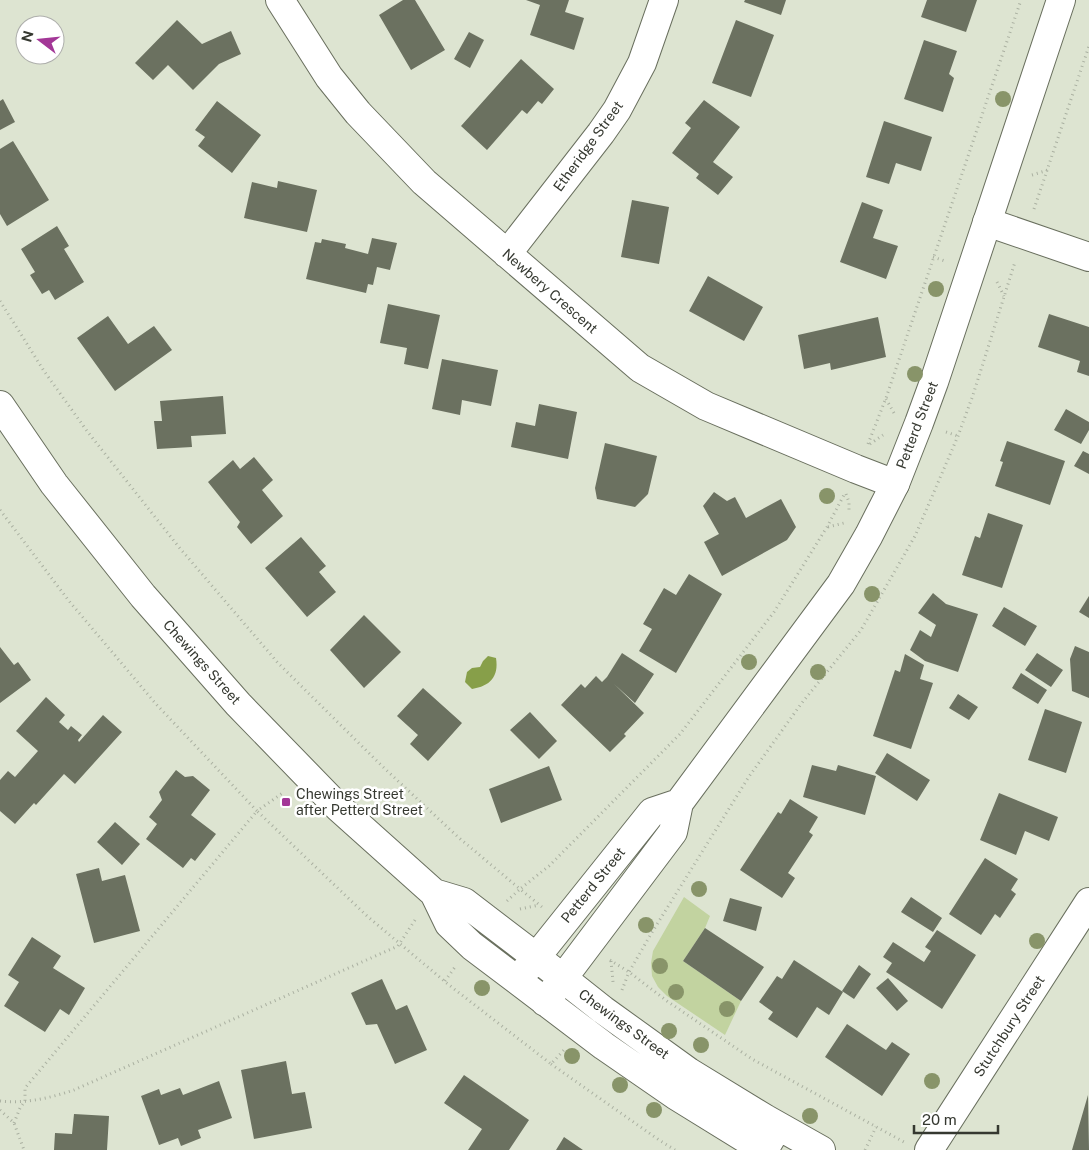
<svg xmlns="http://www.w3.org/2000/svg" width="1089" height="1150" font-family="'Public Sans',sans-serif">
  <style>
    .green { fill: #c2d3a0 }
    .water { fill: #879f49 }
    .building { fill: #6b7160 }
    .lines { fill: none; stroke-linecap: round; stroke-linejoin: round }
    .minor-casing { stroke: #696f5e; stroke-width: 30 }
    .tertiary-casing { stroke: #696f5e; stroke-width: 30 }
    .path { stroke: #aab0a1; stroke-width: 3; stroke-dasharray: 1 4; stroke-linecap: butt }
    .minor { stroke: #fff; stroke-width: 28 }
    .tertiary { stroke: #fff; stroke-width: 28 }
    .tree { fill: #889469 }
    .poi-dot { fill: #a33797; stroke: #fff; stroke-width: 2 }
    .labels { text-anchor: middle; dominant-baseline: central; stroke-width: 5; stroke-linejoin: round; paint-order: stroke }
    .street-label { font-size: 14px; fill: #353830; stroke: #fff }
    .poi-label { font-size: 14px; fill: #353830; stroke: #fff; text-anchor: start }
  </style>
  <rect width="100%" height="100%" fill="#dde4d1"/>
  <path class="green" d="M684,897L710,916L705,928L683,961L741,1001L725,1035L667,996L658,987L652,976L651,963L653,951Z"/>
  <path class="water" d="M488,656L496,658C499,677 490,686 472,689L465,682L467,672L472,668L480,667L483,661Z"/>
  <path class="building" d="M403,0H415L445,50L411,70L379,15Z
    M526,0H569L565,12L584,18L574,50L530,35L540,5Z
    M745,0H786L781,15L744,2Z
    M927,0H977L966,32L921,17Z
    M177,20L202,44L231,31L241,54L219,64L193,90L168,65L153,80L135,63Z
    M736,20L774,35L751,97L712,83Z
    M469,32L484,40L470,68L454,59Z
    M924,40L957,51L949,74L954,78L943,112L904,99Z
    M521,59L554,89L542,104L538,101L527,114L522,110L487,150L461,126Z
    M3,99L15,122L0,130V101Z
    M704,100L740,127L713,162L733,177L718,195L696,178L699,174L672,153L691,128L685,123Z
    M217,101L261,135L232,173L198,146L205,137L195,130Z
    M884,121L932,137L921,171L896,163L889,184L866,177Z
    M13,141L49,200L7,226L0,214V149Z
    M278,181L317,190L307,232L244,218L252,182L277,188Z
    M632,200L669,207L659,264L621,257Z
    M862,202L883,210L873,238L898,246L886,279L840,262Z
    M57,226L69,246L64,249L84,282L55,300L49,290L42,294L30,275L35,272L21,249Z
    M372,238L397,243L390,270L377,267L373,285L368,284L366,293L306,279L315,242L321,243L322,239L346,244L345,248L368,254Z
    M708,276L763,307L744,341L689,311Z
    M388,304L440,315L428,369L404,364L407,348L380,343Z
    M1049,314L1089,327V376L1077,372L1080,361L1038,347Z
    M108,316L128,344L154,326L172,350L115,391L77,338Z
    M878,317L886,357L831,370L830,363L804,369L798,335Z
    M442,359L498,370L491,406L462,400L460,415L432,409Z
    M223,396L226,434L191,436L192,447L157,449L154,421H162L160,401Z
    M539,404L577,412L568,459L511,447L516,422L535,426Z
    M1066,409L1089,422V430L1081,444L1054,430Z
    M1007,441L1065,461L1050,505L995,486L1003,462L1000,461Z
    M605,443L657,456L648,494L635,507L597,499L595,488Z
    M1083,451L1089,454V474L1074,466Z
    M254,457L273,480L262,490L283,516L251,544L237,527L240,522L208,482L233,460L240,469Z
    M714,492L727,501L735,497L746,518L781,499L796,527L787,540L722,576L704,542L719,534L703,506Z
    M988,513L1023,525L1002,588L962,575L975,536L980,538Z
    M301,537L326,566L319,572L336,592L307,617L265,568Z
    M689,574L722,594L676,673L639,651L652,629L643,624L664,588L676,595Z
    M933,593L946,604L978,614L958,672L925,661L910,650L920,630L931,637L936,625L918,613Z
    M1089,596V618L1079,612Z
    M1004,607L1037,626L1025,646L992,626Z
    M364,615L401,652L364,688L330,650Z
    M1075,646L1089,652V698L1072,691L1070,659Z
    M0,647L14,665L18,662L31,680L0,703Z
    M622,653L654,674L635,703L614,684L644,713L624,734L626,736L610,752L561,705L581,684L585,688L596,676L602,682L607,677Z
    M1037,653L1063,670L1051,687L1025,670Z
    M905,654L924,665L920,679L933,683L911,749L873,736L895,670L900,672Z
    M1021,673L1047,690L1038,704L1012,688Z
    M423,688L462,723L428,761L410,744L418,735L397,716Z
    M958,694L978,707L969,720L949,708Z
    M46,697L65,715L59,722L68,730L71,726L82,735L78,740L79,742L103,715L122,732L75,784L64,774L36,805L34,803L15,824L0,811V780L8,771L15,777L38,751L16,731Z
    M1045,709L1082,722L1066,773L1028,760Z
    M530,712L557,741L539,759L510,730Z
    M887,753L930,780L917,801L875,773Z
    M812,765L836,771L838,765L876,776L865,815L803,797Z
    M549,766L562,800L501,823L489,789Z
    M176,770L185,777L193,776L210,790L191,815L216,834L195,861L191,858L183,868L146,839L157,824L149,817L162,800L159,792Z
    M999,793L1058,817L1049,841L1025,831L1016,855L980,840Z
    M790,799L818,817L809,832L813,835L788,873L795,878L782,898L740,870L778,812L781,814Z
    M115,822L140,844L122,865L97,842Z
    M985,858L1018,879L1011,890L1016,894L1000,918L995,914L981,935L949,914Z
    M99,868L102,881L125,875L140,931L94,943L76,874Z
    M911,897L942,918L933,932L901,912Z
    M730,898L762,907L756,931L723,921Z
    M705,928L764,967L741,1001L683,961Z
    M937,930L976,955L942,1009L886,972L892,963L883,957L893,942L924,962L931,951L925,947Z
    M32,937L61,956L53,968L85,988L69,1015L60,1009L45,1032L4,1006L19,982L8,975Z
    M794,960L843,992L829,1015L817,1007L797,1038L768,1019L773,1012L759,1002L777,976L782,979Z
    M859,965L871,974L854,999L842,991Z
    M888,978L908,1001L897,1011L876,988Z
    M382,979L396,1010L407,1005L427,1050L395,1064L377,1024L366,1025L351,993Z
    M847,1024L886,1050L892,1042L910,1054L882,1096L825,1057Z
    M286,1061L292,1094L305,1092L312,1128L254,1139L241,1070Z
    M464,1075L529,1120L509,1150H468L482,1129L444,1103Z
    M219,1081L232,1118L198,1130L201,1138L181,1146L178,1138L159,1145L141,1096L159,1089L161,1095L180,1088L183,1095Z
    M1088,1095L1089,1150H1072Z
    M74,1114L109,1116L107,1150H54L55,1133L72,1134Z
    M564,1137L583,1150H556Z"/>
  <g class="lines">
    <defs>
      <path id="minor" d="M280,0L329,77L358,113L424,182L640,368L706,406L856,469L895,484
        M987,222L1089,257
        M507,254L601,133L617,110L642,63L664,0
        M929,1150L1089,902"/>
      <path id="tertiary" d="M0,405L54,484L143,596L238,704L338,807L434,893L449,924L472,946L604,1046L675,1095L764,1150L778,1126
        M434,893L464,902L536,957L603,1010L689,1072L766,1119L821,1150
        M525,971L652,812L679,803
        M545,1002L673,832L679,803L841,584L869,535L895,484L919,423L934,382L1061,0"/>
    </defs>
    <use href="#minor" class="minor-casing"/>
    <use href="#tertiary" class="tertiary-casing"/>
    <path class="path" d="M1032,175L1048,170
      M1034,209L1089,46
      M933,257L945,261
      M997,282L1004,296
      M0,301L44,371L87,431L178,546L278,663L382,766L458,837L520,889L549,866L680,734L774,612L827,527L845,493
      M886,399L894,413
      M946,432L958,436
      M868,444L886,398L1021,0
      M870,444L883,435
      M846,494L849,502V510
      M0,510L69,601L156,704L257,811L284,792
      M828,527L844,523
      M507,901L520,889L542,907
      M520,909L539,905
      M610,960L629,972L667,1001L752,1059L904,1142
      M611,961L613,982
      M445,981L455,967
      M622,990L629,972L651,934L748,778L801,704L861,630L915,536L958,436L973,395L1015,262
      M551,1064L659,1140L675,1150
      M0,1101C25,1104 50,1098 74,1090L398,946L415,920
      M0,1110L14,1123L24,1150
      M14,1123L20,1108L25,1101V1088L257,811L367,916L449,985L551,1064L564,1050
      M865,1150L876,1127"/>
    <use href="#minor" class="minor"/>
    <use href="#tertiary" class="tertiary"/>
  </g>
  <g class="tree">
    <circle cx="1003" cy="99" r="8"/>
    <circle cx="936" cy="289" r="8"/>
    <circle cx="915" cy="374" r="8"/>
    <circle cx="827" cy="496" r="8"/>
    <circle cx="872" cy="594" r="8"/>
    <circle cx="749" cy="662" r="8"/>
    <circle cx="818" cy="672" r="8"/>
    <circle cx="699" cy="889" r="8"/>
    <circle cx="646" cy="925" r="8"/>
    <circle cx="1037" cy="941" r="8"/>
    <circle cx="660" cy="966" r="8"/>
    <circle cx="482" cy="988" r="8"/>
    <circle cx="676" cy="992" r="8"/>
    <circle cx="727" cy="1009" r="8"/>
    <circle cx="669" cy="1031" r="8"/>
    <circle cx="701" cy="1045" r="8"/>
    <circle cx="572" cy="1056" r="8"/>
    <circle cx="932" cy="1081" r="8"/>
    <circle cx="620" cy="1085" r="8"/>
    <circle cx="654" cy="1110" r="8"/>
    <circle cx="810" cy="1116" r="8"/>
  </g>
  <rect class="poi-dot" x="281" y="797" width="10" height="10" rx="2.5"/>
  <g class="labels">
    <g class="street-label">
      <text transform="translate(588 146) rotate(-54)">Etheridge Street</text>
      <text transform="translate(550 291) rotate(41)">Newbery Crescent</text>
      <text transform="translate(917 425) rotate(-69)">Petterd Street</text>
      <text transform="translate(202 662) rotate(48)">Chewings Street</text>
      <text transform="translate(593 885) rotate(-51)">Petterd Street</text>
      <text transform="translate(624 1024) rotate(36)">Chewings Street</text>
      <text transform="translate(1009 1026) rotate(-57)">Stutchbury Street</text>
    </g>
    <g class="poi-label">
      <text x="296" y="794">Chewings Street<tspan x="296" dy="16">after Petterd Street</tspan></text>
    </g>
  </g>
  <g transform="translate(40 40) rotate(286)"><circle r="24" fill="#ffffff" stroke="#aeafac"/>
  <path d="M0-4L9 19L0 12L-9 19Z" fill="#a33797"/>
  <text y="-8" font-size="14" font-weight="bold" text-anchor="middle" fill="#353830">N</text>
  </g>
  <path d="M914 1125v8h84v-8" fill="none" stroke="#353830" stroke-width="2.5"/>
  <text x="922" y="1125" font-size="15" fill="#353830" stroke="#ffffff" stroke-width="4" paint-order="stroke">20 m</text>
</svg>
